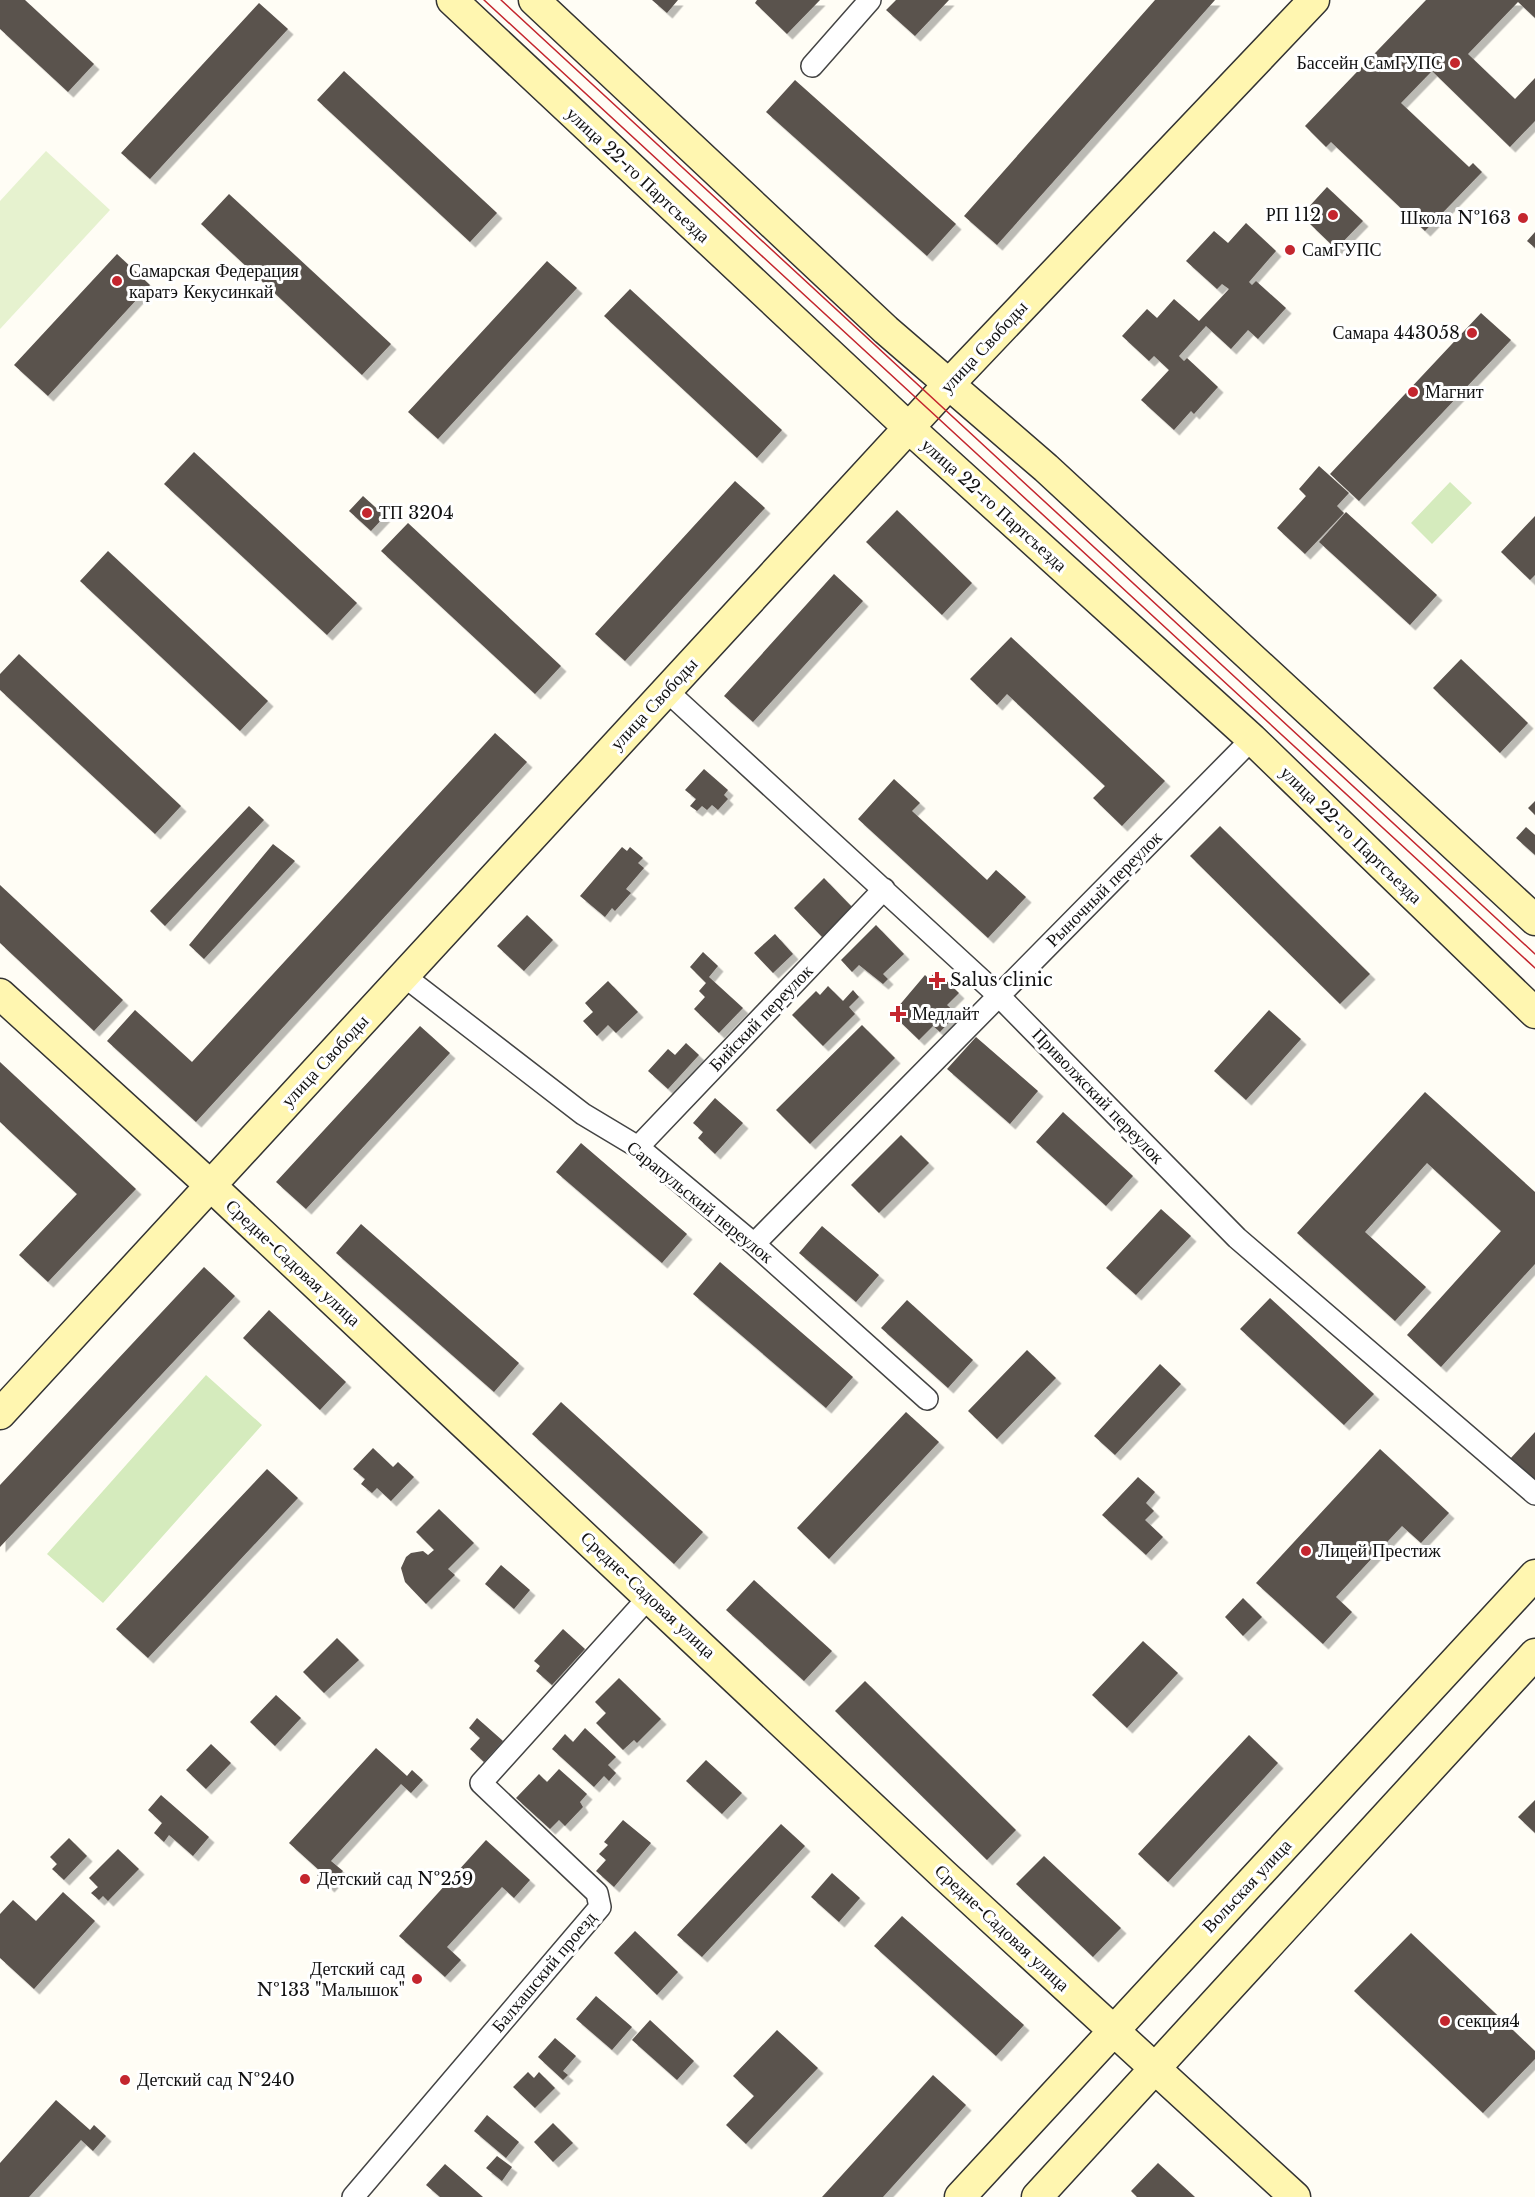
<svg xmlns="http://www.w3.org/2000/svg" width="1535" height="2197" font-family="'Libre Baskerville',serif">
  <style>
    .green { fill: #d5ebbd }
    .pitch { fill: #e6f2cf }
    .building { fill: #5a524d; filter: url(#shadow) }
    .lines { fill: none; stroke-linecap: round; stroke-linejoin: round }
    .street-casing { stroke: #444; stroke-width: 24 }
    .secondary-casing { stroke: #333; stroke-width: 33 }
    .street { stroke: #fff; stroke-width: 21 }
    .secondary { stroke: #fff6b0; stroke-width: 30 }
    .tram { stroke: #c4262e; stroke-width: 1.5 }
    .poi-dot { fill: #c4262e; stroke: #fff; stroke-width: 2 }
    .labels { text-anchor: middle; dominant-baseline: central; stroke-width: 6; stroke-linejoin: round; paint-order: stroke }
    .poi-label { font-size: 18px; fill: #111; stroke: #fff; text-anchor: start }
    .street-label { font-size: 18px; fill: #111; stroke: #fff }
  </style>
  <defs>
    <filter id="shadow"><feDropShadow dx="5.5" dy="5.5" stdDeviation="0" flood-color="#0004"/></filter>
  </defs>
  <rect width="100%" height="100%" fill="#fffdf5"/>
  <path class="green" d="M1450,482L1472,503L1432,544L1411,523Z
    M206,1375L262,1425L103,1603L47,1554Z"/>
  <path class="pitch" d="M46,151L110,210L0,329V201Z"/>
  <path class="building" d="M0,0H25L94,64L68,92L0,29Z
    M652,0H678L667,13Z
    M757,0H820L787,34L755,3Z
    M896,0H949L915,36L886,10Z
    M1155,0H1215L997,245L964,216Z
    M1426,0H1535V18L1518,2L1468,54L1515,99L1535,78V121L1510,147L1432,71L1401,103L1469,167L1473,163L1482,172L1425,231L1331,142L1326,147L1305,126Z
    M259,3L288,29L150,179L121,153Z
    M344,71L497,213L470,242L317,100Z
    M795,80L956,224L927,256L766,112Z
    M1327,187L1363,221L1336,249L1310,224L1315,220L1305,211Z
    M229,194L391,344L362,375L201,224Z
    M1246,223L1276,251L1249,282L1252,285L1256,281L1286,308L1258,339L1248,330L1231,349L1206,326L1179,356L1184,361L1187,358L1218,387L1194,414L1191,411L1174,430L1141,400L1169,370L1154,356L1149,361L1122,336L1147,309L1157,318L1174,299L1199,321L1229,289L1222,284L1217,289L1186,261L1214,231L1228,243Z
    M1535,232V248L1527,241Z
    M117,254L150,285L48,396L14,365Z
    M547,261L577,288L438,439L408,412Z
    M630,289L782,430L757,458L604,316Z
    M1481,313L1511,340L1359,501L1330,474Z
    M194,452L357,603L327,635L164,484Z
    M1319,466L1349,493L1337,506L1344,513L1305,554L1277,528L1306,496L1299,489Z
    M735,481L765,508L625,661L595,634Z
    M363,496L385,516L371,531L349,511Z
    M897,510L972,583L942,615L866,542Z
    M1346,512L1437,595L1410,625L1319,542Z
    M1535,516V575L1530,580L1501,552Z
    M408,523L561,666L535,694L381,551Z
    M108,551L268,701L240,731L80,581Z
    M834,574L863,601L753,722L724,696Z
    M1011,637L1165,781L1122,826L1093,798L1105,786L1007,694L997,705L970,679Z
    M19,654L181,806L155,834L0,690V674Z
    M1461,659L1528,723L1500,753L1433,688Z
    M495,733L527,762L196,1122L107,1041L135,1010L192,1062Z
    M704,769L728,790L724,795L728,799L718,810L712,805L707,810L702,806L697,811L690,806L696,799L685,790Z
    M894,779L920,803L912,811L987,880L996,870L1026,897L988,938L858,819Z
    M1535,801V815L1528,808Z
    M249,806L264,820L165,926L150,911Z
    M1220,826L1370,974L1340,1004L1190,856Z
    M1526,827L1535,835V855L1516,838Z
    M273,844L295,861L204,959L189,945Z
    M622,847L627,851L630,847L643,858L638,863L644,868L626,889L631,893L615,911L612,908L605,917L580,896Z
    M824,878L853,908L823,938L794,908Z
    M0,885L123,1000L94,1031L0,943Z
    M527,915L553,940L524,971L497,946Z
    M876,925L904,954L883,974L888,979L883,984L859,965L852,972L841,960Z
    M775,934L793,954L773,973L754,953Z
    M703,952L718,966L709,977L743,1008L719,1033L694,1009L705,997L699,991L706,983L690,967Z
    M936,971L959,993L947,1005L957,1014L940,1032L933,1026L919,1040L892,1014L925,975L929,979Z
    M608,981L638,1012L616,1033L608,1025L597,1036L583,1021L593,1012L585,1003Z
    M828,986L843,1001L853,990L859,997L849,1007L855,1014L823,1046L792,1015L816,991L820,995Z
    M1269,1010L1301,1039L1246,1100L1214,1071Z
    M862,1025L895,1058L810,1144L776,1110Z
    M420,1026L450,1053L306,1209L276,1182Z
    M976,1037L1038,1091L1010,1124L947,1069Z
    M686,1043L699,1055L668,1089L648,1071L668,1049L675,1055Z
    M0,1062L136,1189L48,1282L19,1255L77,1194L0,1122Z
    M1425,1092L1535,1192V1264L1441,1367L1407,1335L1501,1231L1427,1163L1365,1232L1426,1287L1395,1321L1297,1233Z
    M715,1098L743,1123L715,1154L698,1138L703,1132L693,1123Z
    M1063,1112L1133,1176L1106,1206L1036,1142Z
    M901,1135L929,1163L879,1213L851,1185Z
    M581,1143L687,1234L662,1263L556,1172Z
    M1161,1209L1191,1236L1136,1295L1106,1268Z
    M361,1224L519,1363L494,1392L336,1253Z
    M822,1226L879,1275L856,1302L799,1253Z
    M720,1262L853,1377L826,1408L693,1294Z
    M204,1267L235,1296L0,1547V1485Z
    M1270,1298L1374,1394L1344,1425L1240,1329Z
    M907,1300L973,1360L948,1388L881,1328Z
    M269,1310L346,1382L320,1410L243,1338Z
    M1027,1350L1056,1378L997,1439L968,1411Z
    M1160,1364L1181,1384L1115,1455L1094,1436Z
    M561,1402L703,1532L674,1564L532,1434Z
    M906,1412L939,1442L829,1559L797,1528Z
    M1535,1432V1484L1509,1460Z
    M373,1448L393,1467L398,1462L414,1477L391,1501L377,1488L372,1493L361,1484L365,1479L353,1469Z
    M1380,1449L1449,1513L1421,1543L1402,1526L1336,1597L1352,1612L1323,1644L1256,1583Z
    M267,1469L298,1498L148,1658L116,1629Z
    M1138,1477L1155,1492L1146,1503L1154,1511L1145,1520L1163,1537L1146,1555L1102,1515Z
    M439,1509L474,1543L448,1569L455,1575L426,1604L405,1582L401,1568L406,1557L411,1553L423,1551L428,1555L434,1550L416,1532Z
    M501,1565L530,1590L514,1609L485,1584Z
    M754,1580L832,1651L804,1681L726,1610Z
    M1243,1598L1262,1617L1243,1636L1225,1617Z
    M563,1629L585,1649L552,1685L536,1671L540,1666L534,1661Z
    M337,1638L359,1660L324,1693L303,1672Z
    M1143,1641L1178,1673L1127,1728L1092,1695Z
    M619,1678L661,1719L637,1743L634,1740L623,1750L596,1723L606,1713L595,1702Z
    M865,1681L1016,1830L987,1860L835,1711Z
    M276,1695L301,1718L275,1746L250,1722Z
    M477,1718L503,1741L484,1762L470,1749L480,1738L469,1728Z
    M585,1728L616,1757L608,1765L616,1773L609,1781L604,1776L594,1787L552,1749L565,1734L573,1742Z
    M1249,1735L1278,1763L1168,1882L1138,1854Z
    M211,1744L231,1763L206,1789L186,1770Z
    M376,1748L407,1776L412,1770L423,1780L411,1793L401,1784L331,1861L343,1871L329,1887L317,1875L320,1871L289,1843Z
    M706,1760L742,1793L722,1814L686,1781Z
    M559,1769L587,1794L580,1802L583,1807L565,1826L559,1820L550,1829L516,1798L539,1774L547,1782Z
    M161,1795L209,1837L193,1856L169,1835L164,1842L154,1833L162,1823L148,1810Z
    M1535,1800V1833L1518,1817Z
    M623,1820L651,1843L614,1887L596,1871L606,1860L599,1854L608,1845L604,1842Z
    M781,1824L805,1846L702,1957L677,1935Z
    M69,1838L87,1856L64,1880L52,1869L57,1864L50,1857Z
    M486,1840L530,1880L514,1898L502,1887L447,1947L461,1960L445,1977L399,1936Z
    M118,1849L139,1869L108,1901L103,1896L99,1900L91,1893L98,1887L89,1878Z
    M1044,1856L1121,1928L1093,1957L1016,1884Z
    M832,1873L860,1898L839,1922L811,1897Z
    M63,1892L95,1921L34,1989L0,1958V1914L13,1900L36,1921Z
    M902,1916L1024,2025L996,2056L874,1946Z
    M635,1931L678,1972L657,1995L614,1953Z
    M1411,1933L1535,2051V2059L1483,2113L1354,1991Z
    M596,1996L632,2027L612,2050L576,2019Z
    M650,2020L694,2061L677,2080L632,2040Z
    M777,2030L818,2068L746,2144L726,2125L754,2096L733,2076Z
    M555,2038L576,2056L563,2071L568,2075L563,2080L538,2057Z
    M528,2072L534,2078L539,2072L555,2088L535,2108L513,2087Z
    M933,2075L966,2105L883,2197H822Z
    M56,2100L90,2130L94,2125L106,2136L93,2151L81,2140L29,2197H0V2163Z
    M487,2115L519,2142L506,2158L474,2131Z
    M553,2123L573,2143L553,2162L534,2142Z
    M497,2156L512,2167L502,2181L486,2168Z
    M1158,2163L1195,2197H1137L1131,2191Z
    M445,2164L483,2197H440L426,2185Z"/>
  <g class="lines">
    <defs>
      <path id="street" d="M812,66L870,0
        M667,691L999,996L1237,1238L1535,1494
        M404,976L583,1114L638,1147L754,1244L927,1399
        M638,1147L884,889
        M754,1244L1252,739
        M353,2197L600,1907L597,1893L481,1783L649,1597"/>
      <path id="secondary" d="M452,0L909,428L1252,739L1535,1013
        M534,0L886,330L1046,468L1535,920
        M0,994L210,1185L943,1874L1295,2197
        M0,1414L949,384L1314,0
        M960,2197L1535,1575
        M1037,2197L1535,1654"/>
    </defs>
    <use href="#street" class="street-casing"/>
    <use href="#secondary" class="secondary-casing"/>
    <use href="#street" class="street"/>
    <use href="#secondary" class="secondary"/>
    <path class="tram" d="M484,0L1535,968
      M501,0L1535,954"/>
  </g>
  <g class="poi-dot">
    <circle cx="1455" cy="63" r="6"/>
    <circle cx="1333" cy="215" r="6"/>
    <circle cx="1523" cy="218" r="6"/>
    <circle cx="1290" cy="250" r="6"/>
    <circle cx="117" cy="281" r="6"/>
    <circle cx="1472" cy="333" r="6"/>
    <circle cx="1413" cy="392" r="6"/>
    <circle cx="367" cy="513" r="6"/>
    <path d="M934 971h6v6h6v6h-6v6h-6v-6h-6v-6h6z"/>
    <path d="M895 1005h6v6h6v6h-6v6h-6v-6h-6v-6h6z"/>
    <circle cx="1306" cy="1551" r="6"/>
    <circle cx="305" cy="1879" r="6"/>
    <circle cx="417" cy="1979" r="6"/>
    <circle cx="1445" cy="2021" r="6"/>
    <circle cx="125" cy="2080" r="6"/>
  </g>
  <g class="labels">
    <g class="poi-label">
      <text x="1443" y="63" text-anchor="end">Бассейн СамГУПС</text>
      <text x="1321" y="215" text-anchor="end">РП 112</text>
      <text x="1511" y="218" text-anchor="end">Школа №163</text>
      <text x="1302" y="250">СамГУПС</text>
      <text x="129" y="271">Самарская Федерация<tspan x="129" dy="21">каратэ Кекусинкай</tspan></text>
      <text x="1460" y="333" text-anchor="end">Самара 443058</text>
      <text x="1425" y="392">Магнит</text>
      <text x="379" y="513">ТП 3204</text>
      <text x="950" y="980">Salus clinic</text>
      <text x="912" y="1014">Медлайт</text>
      <text x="1318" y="1551">Лицей Престиж</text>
      <text x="317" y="1879">Детский сад №259</text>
      <text x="405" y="1969" text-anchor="end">Детский сад<tspan x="405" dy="21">№133 "Малышок"</tspan></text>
      <text x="1457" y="2021">секция4</text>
      <text x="137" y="2080">Детский сад №240</text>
    </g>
    <g class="street-label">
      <text transform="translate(638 175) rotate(43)">улица 22-го Партсъезда</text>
      <text transform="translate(984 347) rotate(-47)">улица Свободы</text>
      <text transform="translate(994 505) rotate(42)">улица 22-го Партсъезда</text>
      <text transform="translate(654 704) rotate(-47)">улица Свободы</text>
      <text transform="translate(1351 835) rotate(44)">улица 22-го Партсъезда</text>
      <text transform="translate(1104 889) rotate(-45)">Рыночный переулок</text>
      <text transform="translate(761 1018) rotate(-46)">Бийский переулок</text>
      <text transform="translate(325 1061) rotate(-47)">улица Свободы</text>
      <text transform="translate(1098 1096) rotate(46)">Приволжский переулок</text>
      <text transform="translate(700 1202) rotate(39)">Сарапульский переулок</text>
      <text transform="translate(293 1263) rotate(43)">Средне-Садовая улица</text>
      <text transform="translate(648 1595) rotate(43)">Средне-Садовая улица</text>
      <text transform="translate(1247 1886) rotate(-47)">Вольская улица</text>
      <text transform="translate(1002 1928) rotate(43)">Средне-Садовая улица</text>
      <text transform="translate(544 1972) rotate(-50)">Балхашский проезд</text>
    </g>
  </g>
</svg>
